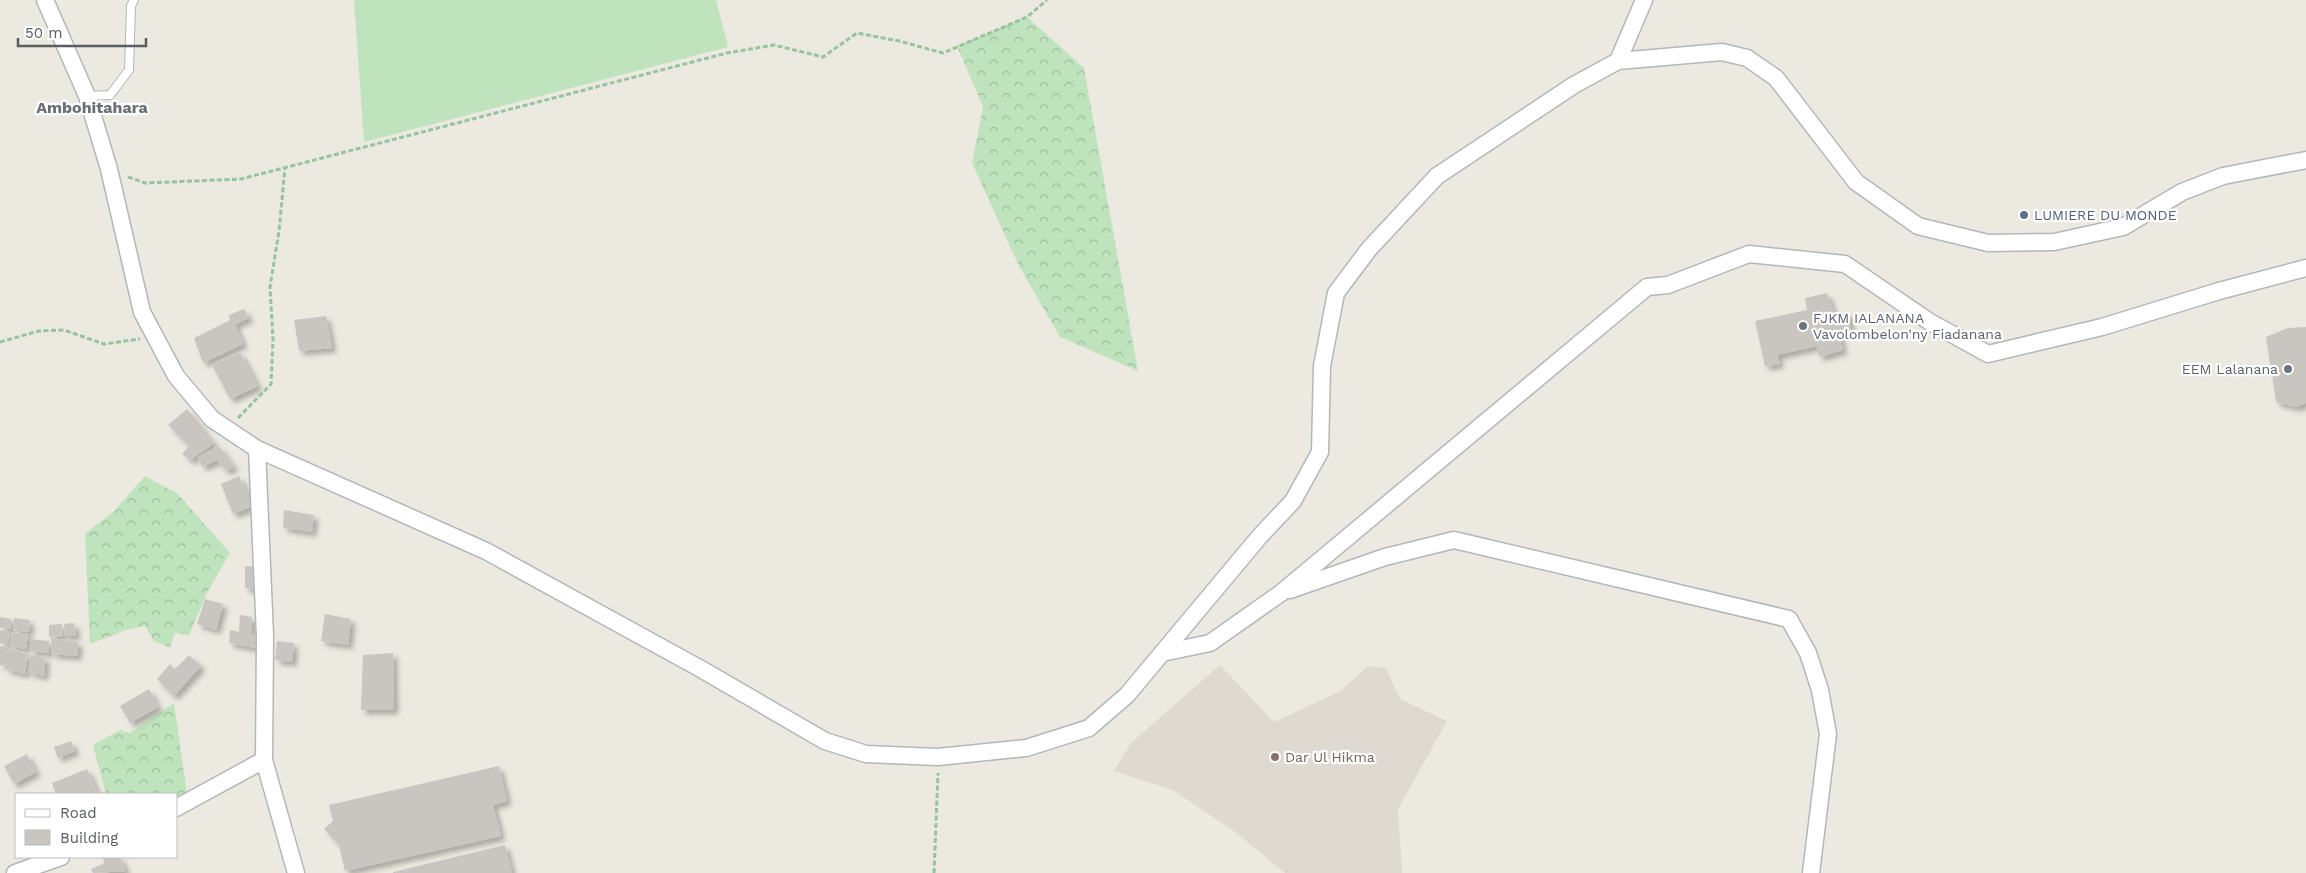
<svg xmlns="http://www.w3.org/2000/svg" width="2306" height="873" font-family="'Work Sans',sans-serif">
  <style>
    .education { fill: #dedad1 }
    .grass { fill: #bfe4bd }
    .forest { fill: url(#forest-crowns) }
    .building { fill: #c9c5c0; filter: url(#shadow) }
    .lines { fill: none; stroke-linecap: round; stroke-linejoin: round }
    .lane-casing { stroke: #b3b7bb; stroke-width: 10 }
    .street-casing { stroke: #b3b7bb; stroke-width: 19 }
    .path { stroke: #96c4a0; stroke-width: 3; stroke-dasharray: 5 2.5; stroke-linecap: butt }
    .lane { stroke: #fff; stroke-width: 8 }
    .street { stroke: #fff; stroke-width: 16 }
    .service-dot { fill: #5c6f8a; stroke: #fff; stroke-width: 2 }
    .worship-dot { fill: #6b7280; stroke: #fff; stroke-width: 2 }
    .education-dot { fill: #8d6e63; stroke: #fff; stroke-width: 2 }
    .labels { text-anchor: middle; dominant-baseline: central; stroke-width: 4.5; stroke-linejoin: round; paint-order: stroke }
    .service-label { font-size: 14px; fill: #4e5e75; stroke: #fff; text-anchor: start }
    .worship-label { font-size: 14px; fill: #5b616d; stroke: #fff; text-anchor: start }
    .education-label { font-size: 14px; fill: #785e54; stroke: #fff; text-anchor: start }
    .quarter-label { font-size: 16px; font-weight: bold; fill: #6a6f73; stroke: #fff }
  </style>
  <defs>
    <pattern id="forest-crowns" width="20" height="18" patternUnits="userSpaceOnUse" patternTransform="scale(1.25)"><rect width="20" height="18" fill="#bfe4bd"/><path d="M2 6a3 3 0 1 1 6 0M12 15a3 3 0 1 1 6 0" fill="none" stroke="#9ebc9d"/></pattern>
    <filter id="shadow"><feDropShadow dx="4.5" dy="4.5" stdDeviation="2.5" flood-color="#0004"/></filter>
  </defs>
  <rect width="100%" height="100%" fill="#ece9e0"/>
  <path class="education" d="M1220,665L1274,722L1341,691L1368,666L1386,668L1400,699L1447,721L1398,809L1402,873H1285L1234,831L1173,790L1114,771L1131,743Z"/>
  <path class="grass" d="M354,0H716L728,47L364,142Z"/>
  <path class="forest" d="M1027,17L1084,68L1138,371L1060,337L1019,266L972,163L983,107L957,46Z
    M145,476L178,494L230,553L207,593L189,635L175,633L170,648L154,641L145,626L126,630L90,644L85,534L114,511Z
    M174,703L187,794L176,799V794H106L93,745L120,730L130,733Z"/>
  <path class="building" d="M1827,293L1835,315L1848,312L1851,331L1839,333L1843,350L1819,357L1817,346L1777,355L1780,364L1765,366L1755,321L1807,310L1805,298Z
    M244,309L249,318L235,324L243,344L203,363L194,338L230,320L229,315Z
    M326,316L332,348L299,351L294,320Z
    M2306,327V403L2296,407L2276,402L2266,337L2288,328Z
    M240,352L258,386L230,399L212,365Z
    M187,409L214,443L191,460L182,454L189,446L168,425Z
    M219,446L234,466L226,471L217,460L202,467L198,457Z
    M239,476L253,506L233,514L221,484Z
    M284,510L314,515L312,532L283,528Z
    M245,566L257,567L258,590L245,588Z
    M205,599L223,604L216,630L197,624Z
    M325,614L351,619L348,645L321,641Z
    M240,615L252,617L251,634L257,636L256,648L229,643L230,630L239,632Z
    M0,617L11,619V629L0,628Z
    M14,618L30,620L29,632L13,630Z
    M74,623L76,636H65L64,624Z
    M62,624L63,636L49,637V625Z
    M0,630L9,632L8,645L0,643Z
    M13,632L28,634L26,649L10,646Z
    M51,638L78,642L77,656L52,654Z
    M30,639L49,641V653L30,651Z
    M277,641L294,643L292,662L275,660Z
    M0,646L8,648L5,666L0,665Z
    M9,649L28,654L25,674L6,669Z
    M393,653L394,710H361L363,655Z
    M31,655L45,658L44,676L28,672Z
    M189,655L201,666L174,696L157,679L170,664L175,669Z
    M149,689L158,707L130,723L120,706Z
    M71,741L75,751L58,758L54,747Z
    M27,754L36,772L14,784L4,766Z
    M499,766L507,801L493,805L501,836L345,871L339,845L324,829L333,821L329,805Z
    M87,769L98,794H56L52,783Z
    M505,845L512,873H393V872Z
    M102,857H120L126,871L93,873L91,869L105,863Z"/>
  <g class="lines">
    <defs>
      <path id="lane" d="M87,96L110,95L129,70L131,6L134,0"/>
      <path id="street" d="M45,0L87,96L109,169L142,312L176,376L212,419L257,449L486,551L701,669L825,741L866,754L938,757L1026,748L1089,728L1127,695L1260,536L1293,501L1320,452L1322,366L1336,293L1369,249L1437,176L1574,85L1618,61L1722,52L1747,58L1776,78L1856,182L1918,226L1988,243L2054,242L2123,227L2182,192L2223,176L2306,160
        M1618,61L1644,0
        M257,449L265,636L264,760L296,873
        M1290,590L1385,557L1454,540L1789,619L1808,653L1820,690L1828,734L1811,873
        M1162,653L1210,643L1281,593L1647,287L1668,285L1749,254L1845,264L1930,322L1988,354L2102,327L2219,291L2306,268
        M176,808L264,760
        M15,873L61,857"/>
    </defs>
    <use href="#lane" class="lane-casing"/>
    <use href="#street" class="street-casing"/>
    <path class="path" d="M128,177L145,183L241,179L727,53L774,45L823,57L857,33L899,41L943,53L1027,17L1047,0
      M0,342L39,331L64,330L104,344L140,339
      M238,418L271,384L273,340L270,287L279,231L285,168
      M934,873L938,773"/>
    <use href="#lane" class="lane"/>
    <use href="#street" class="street"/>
  </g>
  <circle class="service-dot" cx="2024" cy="215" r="5"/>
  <g class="worship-dot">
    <circle cx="1803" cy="326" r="5"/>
    <circle cx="2288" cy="369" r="5"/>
  </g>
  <circle class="education-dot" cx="1275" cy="757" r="5"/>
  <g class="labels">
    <g class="service-label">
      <text x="2034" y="215">LUMIERE DU MONDE</text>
    </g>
    <g class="worship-label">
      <text x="1813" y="318">FJKM IALANANA<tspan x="1813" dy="16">Vavolombelon'ny Fiadanana</tspan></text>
      <text x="2278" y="369" text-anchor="end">EEM Lalanana</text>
    </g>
    <g class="education-label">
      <text x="1285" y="757">Dar Ul Hikma</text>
    </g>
    <g class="quarter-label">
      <text x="92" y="107">Ambohitahara</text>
    </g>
  </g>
  <rect x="15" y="793" width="162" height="65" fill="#ffffff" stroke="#bdbec0"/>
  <rect x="25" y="809" width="25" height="8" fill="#ffffff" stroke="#bdbec0"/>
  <text x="60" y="818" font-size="15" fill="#595d61">Road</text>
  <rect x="25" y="830" width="25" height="15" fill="#c9c5c0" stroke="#bdbec0"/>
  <text x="60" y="843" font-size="15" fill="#595d61">Building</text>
  <path d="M18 38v8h128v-8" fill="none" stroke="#595d61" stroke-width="2.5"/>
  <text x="25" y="38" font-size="15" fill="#595d61" stroke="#ffffff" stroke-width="4" paint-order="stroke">50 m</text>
</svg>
